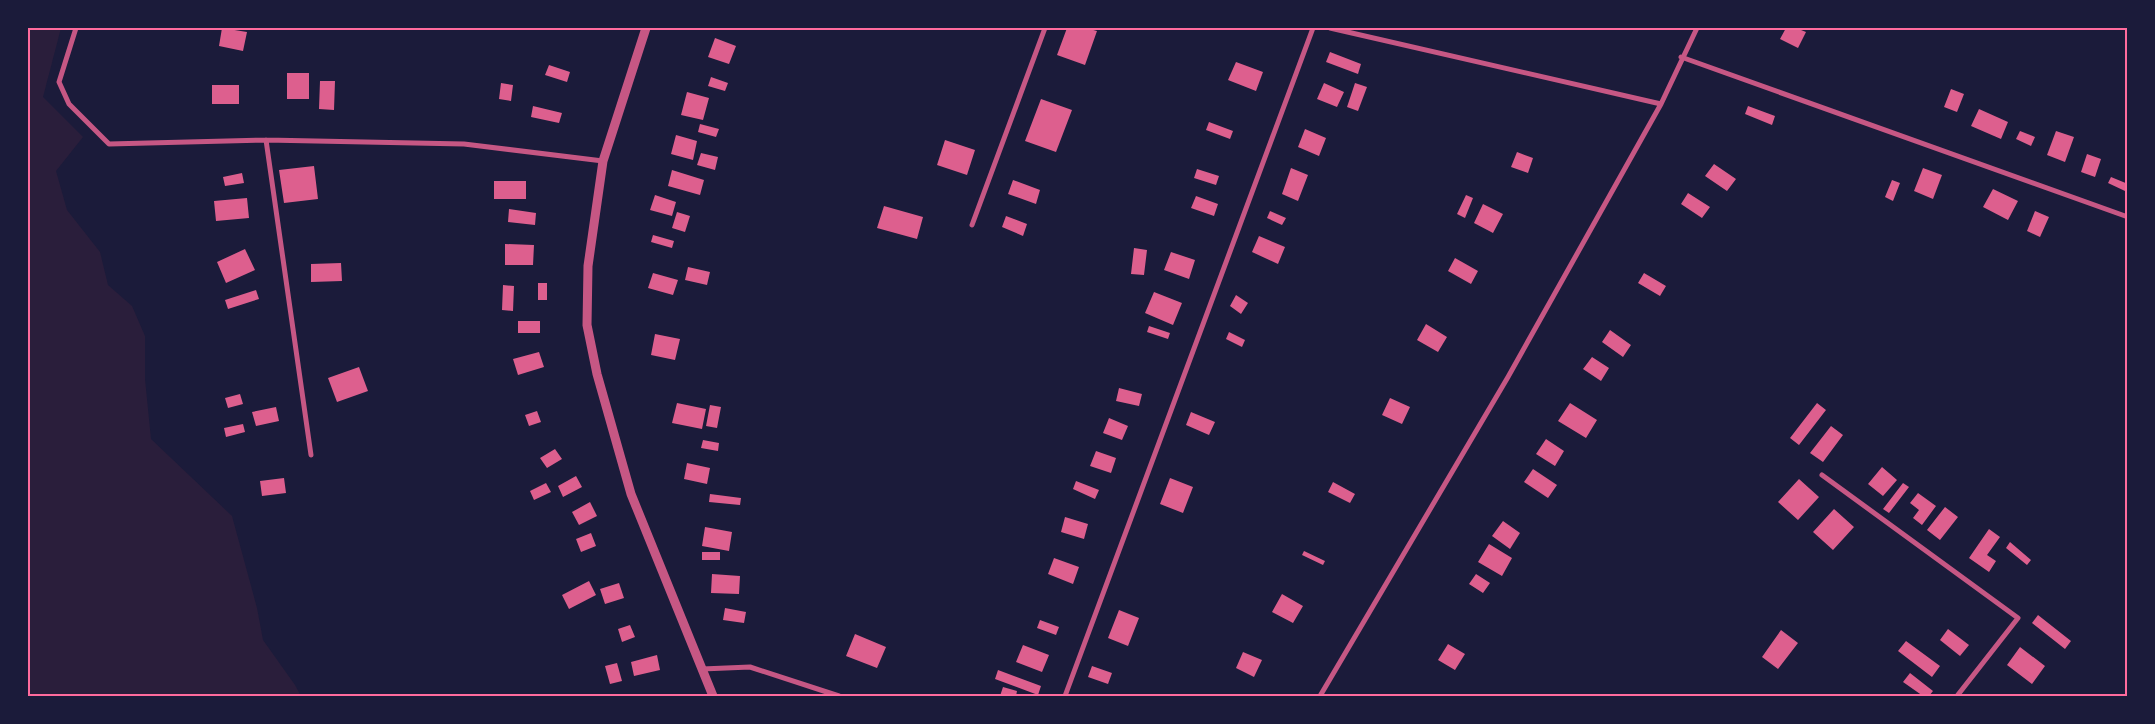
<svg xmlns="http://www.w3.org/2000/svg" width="2155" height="724" font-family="Overpass,sans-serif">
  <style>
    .green { fill: #2a1e3b }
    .building { fill: #dd5f8e }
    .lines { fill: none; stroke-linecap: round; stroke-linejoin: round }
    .minor { stroke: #c65784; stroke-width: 5 }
    .tertiary { stroke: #c65784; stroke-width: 9 }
    .neatline { fill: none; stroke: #ff6b9d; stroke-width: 2 }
  </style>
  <rect width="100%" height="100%" fill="#1b1b3a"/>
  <path class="green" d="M28,28H61L43,97L83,137L56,171L67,210L100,252L108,285L132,306L145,336V379L151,439L232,516L257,608L263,640L295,685L301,696H28Z"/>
  <path class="building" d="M222,28L247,32L243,51L219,46Z
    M1067,28H1086L1097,31L1085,65L1057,55Z
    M1786,28H1796L1806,32L1798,48L1780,39Z
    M715,38L736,46L729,64L708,57Z
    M1330,52L1361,64L1358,74L1326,62Z
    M1236,62L1263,72L1256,91L1228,80Z
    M549,65L570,72L567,82L545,75Z
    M287,73H309V99H287Z
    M711,77L728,83L725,91L708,86Z
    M320,81H335L334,110L319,109Z
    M501,83L513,85L511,101L499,99Z
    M1324,83L1344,92L1337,107L1317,99Z
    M1355,83L1367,87L1358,111L1347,107Z
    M212,85H239V104H212Z
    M1951,89L1964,94L1957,112L1944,107Z
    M687,92L709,98L703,120L681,115Z
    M1041,99L1072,110L1056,152L1025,141Z
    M533,106L562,113L559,123L531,117Z
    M1748,106L1775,116L1772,125L1745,114Z
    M1979,109L2008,122L2001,139L1971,126Z
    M1209,122L1233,131L1230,139L1206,130Z
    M700,124L719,129L716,137L698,132Z
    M1305,129L1326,138L1319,156L1298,147Z
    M2020,131L2035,137L2031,146L2016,139Z
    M2056,131L2074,137L2065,162L2047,155Z
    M676,135L697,141L693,160L671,154Z
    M945,140L975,150L967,175L937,165Z
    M1517,152L1533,158L1528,173L1511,167Z
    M701,153L718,157L715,170L697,165Z
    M2087,154L2101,159L2095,177L2081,172Z
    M1714,164L1736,179L1727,191L1705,176Z
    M314,166L318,199L284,203L279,170Z
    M1291,168L1308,175L1298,201L1282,194Z
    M1923,168L1942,175L1933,199L1914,191Z
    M1197,169L1219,176L1216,185L1194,178Z
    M672,170L704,180L700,195L668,186Z
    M242,173L244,183L225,186L223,177Z
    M2111,177L2128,184L2125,191L2108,183Z
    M1013,180L1040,190L1036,204L1008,194Z
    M1892,180L1900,183L1893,201L1885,197Z
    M494,181H526V199H494Z
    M1993,189L2018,201L2008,220L1983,207Z
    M1688,193L1710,207L1702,218L1681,204Z
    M655,195L676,202L672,216L650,210Z
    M1466,195L1473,198L1465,218L1457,214Z
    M1196,196L1218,204L1214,216L1191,208Z
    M247,198L249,218L216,221L214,201Z
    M1483,204L1503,214L1493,233L1474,223Z
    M884,206L923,217L917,239L877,228Z
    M509,209L536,213L535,225L508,222Z
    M1270,211L1286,218L1282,225L1267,218Z
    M2035,211L2049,217L2040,237L2027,231Z
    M677,212L690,216L685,232L672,228Z
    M1006,216L1027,224L1023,236L1002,227Z
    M653,235L674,241L672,248L651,242Z
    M1259,236L1285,247L1278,264L1252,252Z
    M505,244L534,245L533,265H505Z
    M1134,248L1147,250L1144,275L1131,274Z
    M245,249L255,270L226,283L217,262Z
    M1171,252L1195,260L1189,279L1164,270Z
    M1455,258L1478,271L1471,284L1448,271Z
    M341,263L342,281L311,282V264Z
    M688,267L710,272L707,285L685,280Z
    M653,273L678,280L673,295L648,288Z
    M1644,273L1666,286L1660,296L1638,283Z
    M538,283H547V300H538Z
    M503,285L514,286L513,311L502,310Z
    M256,290L259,299L228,309L225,300Z
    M1154,292L1182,303L1173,325L1145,313Z
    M1236,295L1248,303L1241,314L1230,306Z
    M518,321H540V333H518Z
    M1426,324L1447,337L1438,352L1417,340Z
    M1149,326L1170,333L1168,339L1147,332Z
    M1610,330L1631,345L1623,357L1602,342Z
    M1229,332L1245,340L1242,347L1226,339Z
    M655,334L680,339L675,360L651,355Z
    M539,352L544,367L518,375L513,359Z
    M1592,357L1609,368L1601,381L1583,369Z
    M359,367L368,391L337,402L328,378Z
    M1119,388L1142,394L1139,406L1116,401Z
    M240,394L243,404L228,408L225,398Z
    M1390,398L1410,407L1402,424L1382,415Z
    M677,403L706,409L702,429L672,423Z
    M1570,403L1597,420L1586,438L1558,421Z
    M1817,403L1826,410L1799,445L1790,438Z
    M710,405L721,407L717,428L706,426Z
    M276,407L279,421L256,426L252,412Z
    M537,411L541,422L529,426L525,415Z
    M1191,412L1215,422L1209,435L1186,425Z
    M1109,418L1128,426L1122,440L1103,433Z
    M243,424L245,432L226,437L224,428Z
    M1831,426L1843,435L1823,462L1810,453Z
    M1546,439L1564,451L1555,466L1536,454Z
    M703,440L719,443L718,451L701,448Z
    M555,449L562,459L547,468L540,458Z
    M1096,451L1116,458L1111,473L1090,466Z
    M687,463L710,468L707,484L684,479Z
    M1882,467L1897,480L1883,496L1868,484Z
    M1533,469L1557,485L1548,498L1524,482Z
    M576,476L582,487L563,497L558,486Z
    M284,478L286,493L262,496L260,481Z
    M1170,478L1193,487L1183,513L1160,504Z
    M1799,479L1819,497L1798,520L1778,502Z
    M1076,481L1099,490L1095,499L1073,489Z
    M1333,482L1355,494L1350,503L1328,492Z
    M546,483L551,492L534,500L530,491Z
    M1903,483L1909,487L1889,513L1883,509Z
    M1918,493L1936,506L1922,525L1913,518L1919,510L1910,503Z
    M710,494L741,498L740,505L709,502Z
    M590,502L597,516L579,525L572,512Z
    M1945,507L1958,517L1940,540L1927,530Z
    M1834,509L1854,527L1833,550L1813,532Z
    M1065,517L1088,524L1084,539L1061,532Z
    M1503,521L1520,533L1510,549L1492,536Z
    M705,527L732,532L729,551L702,546Z
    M1989,529L2000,537L1987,555L1996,561L1989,572L1969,558Z
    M591,533L596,546L581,552L576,539Z
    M2010,542L2031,560L2027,565L2006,548Z
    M1489,544L1512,558L1502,576L1478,562Z
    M1304,551L1325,561L1323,565L1302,555Z
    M702,552H720V560H702Z
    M1054,558L1079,567L1073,584L1048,574Z
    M712,574L740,576L739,594L711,593Z
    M1476,574L1490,583L1483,593L1469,584Z
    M589,581L596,595L569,609L562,595Z
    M619,583L624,598L605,604L600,589Z
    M1282,594L1303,606L1293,623L1272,612Z
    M725,608L746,612L744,623L723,620Z
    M1119,610L1139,618L1128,646L1108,638Z
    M2038,615L2071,641L2065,649L2032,623Z
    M1040,620L1059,627L1056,635L1037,628Z
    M630,625L635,637L622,642L618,629Z
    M1948,629L1969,645L1960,656L1940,640Z
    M1781,630L1798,643L1778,669L1762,657Z
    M855,634L886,647L877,668L846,656Z
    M1906,641L1940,666L1932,677L1898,651Z
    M1448,644L1465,654L1455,670L1438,660Z
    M1023,645L1049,655L1042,672L1016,662Z
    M2020,647L2045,666L2032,684L2007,665Z
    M1243,652L1262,660L1254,677L1236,668Z
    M657,655L660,670L634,676L631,662Z
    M617,663L622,681L610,684L605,666Z
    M1092,666L1112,673L1108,684L1088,677Z
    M998,670L1041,686L1038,695L995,679Z
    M1910,673L1933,691L1929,696H1923L1903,682Z
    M1003,687L1017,691L1016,696H1000Z"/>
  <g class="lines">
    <path class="minor" d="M76,28L59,82L69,104L109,144L266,140L464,144L603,161
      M1330,28L1661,104
      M1681,57L2128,217
      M266,140L311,455
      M972,225L1045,28
      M1822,475L2018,618L1957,696
      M702,669L750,667L839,696
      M1065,696L1313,28
      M1320,696L1508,377L1661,104L1697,28"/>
    <path class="tertiary" d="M646,28L603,161L588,266L587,325L597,374L631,494L713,696"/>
  </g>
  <rect width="2155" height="724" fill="none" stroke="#1b1b3a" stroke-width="58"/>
  <rect x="29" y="29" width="2097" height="666" class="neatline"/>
</svg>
